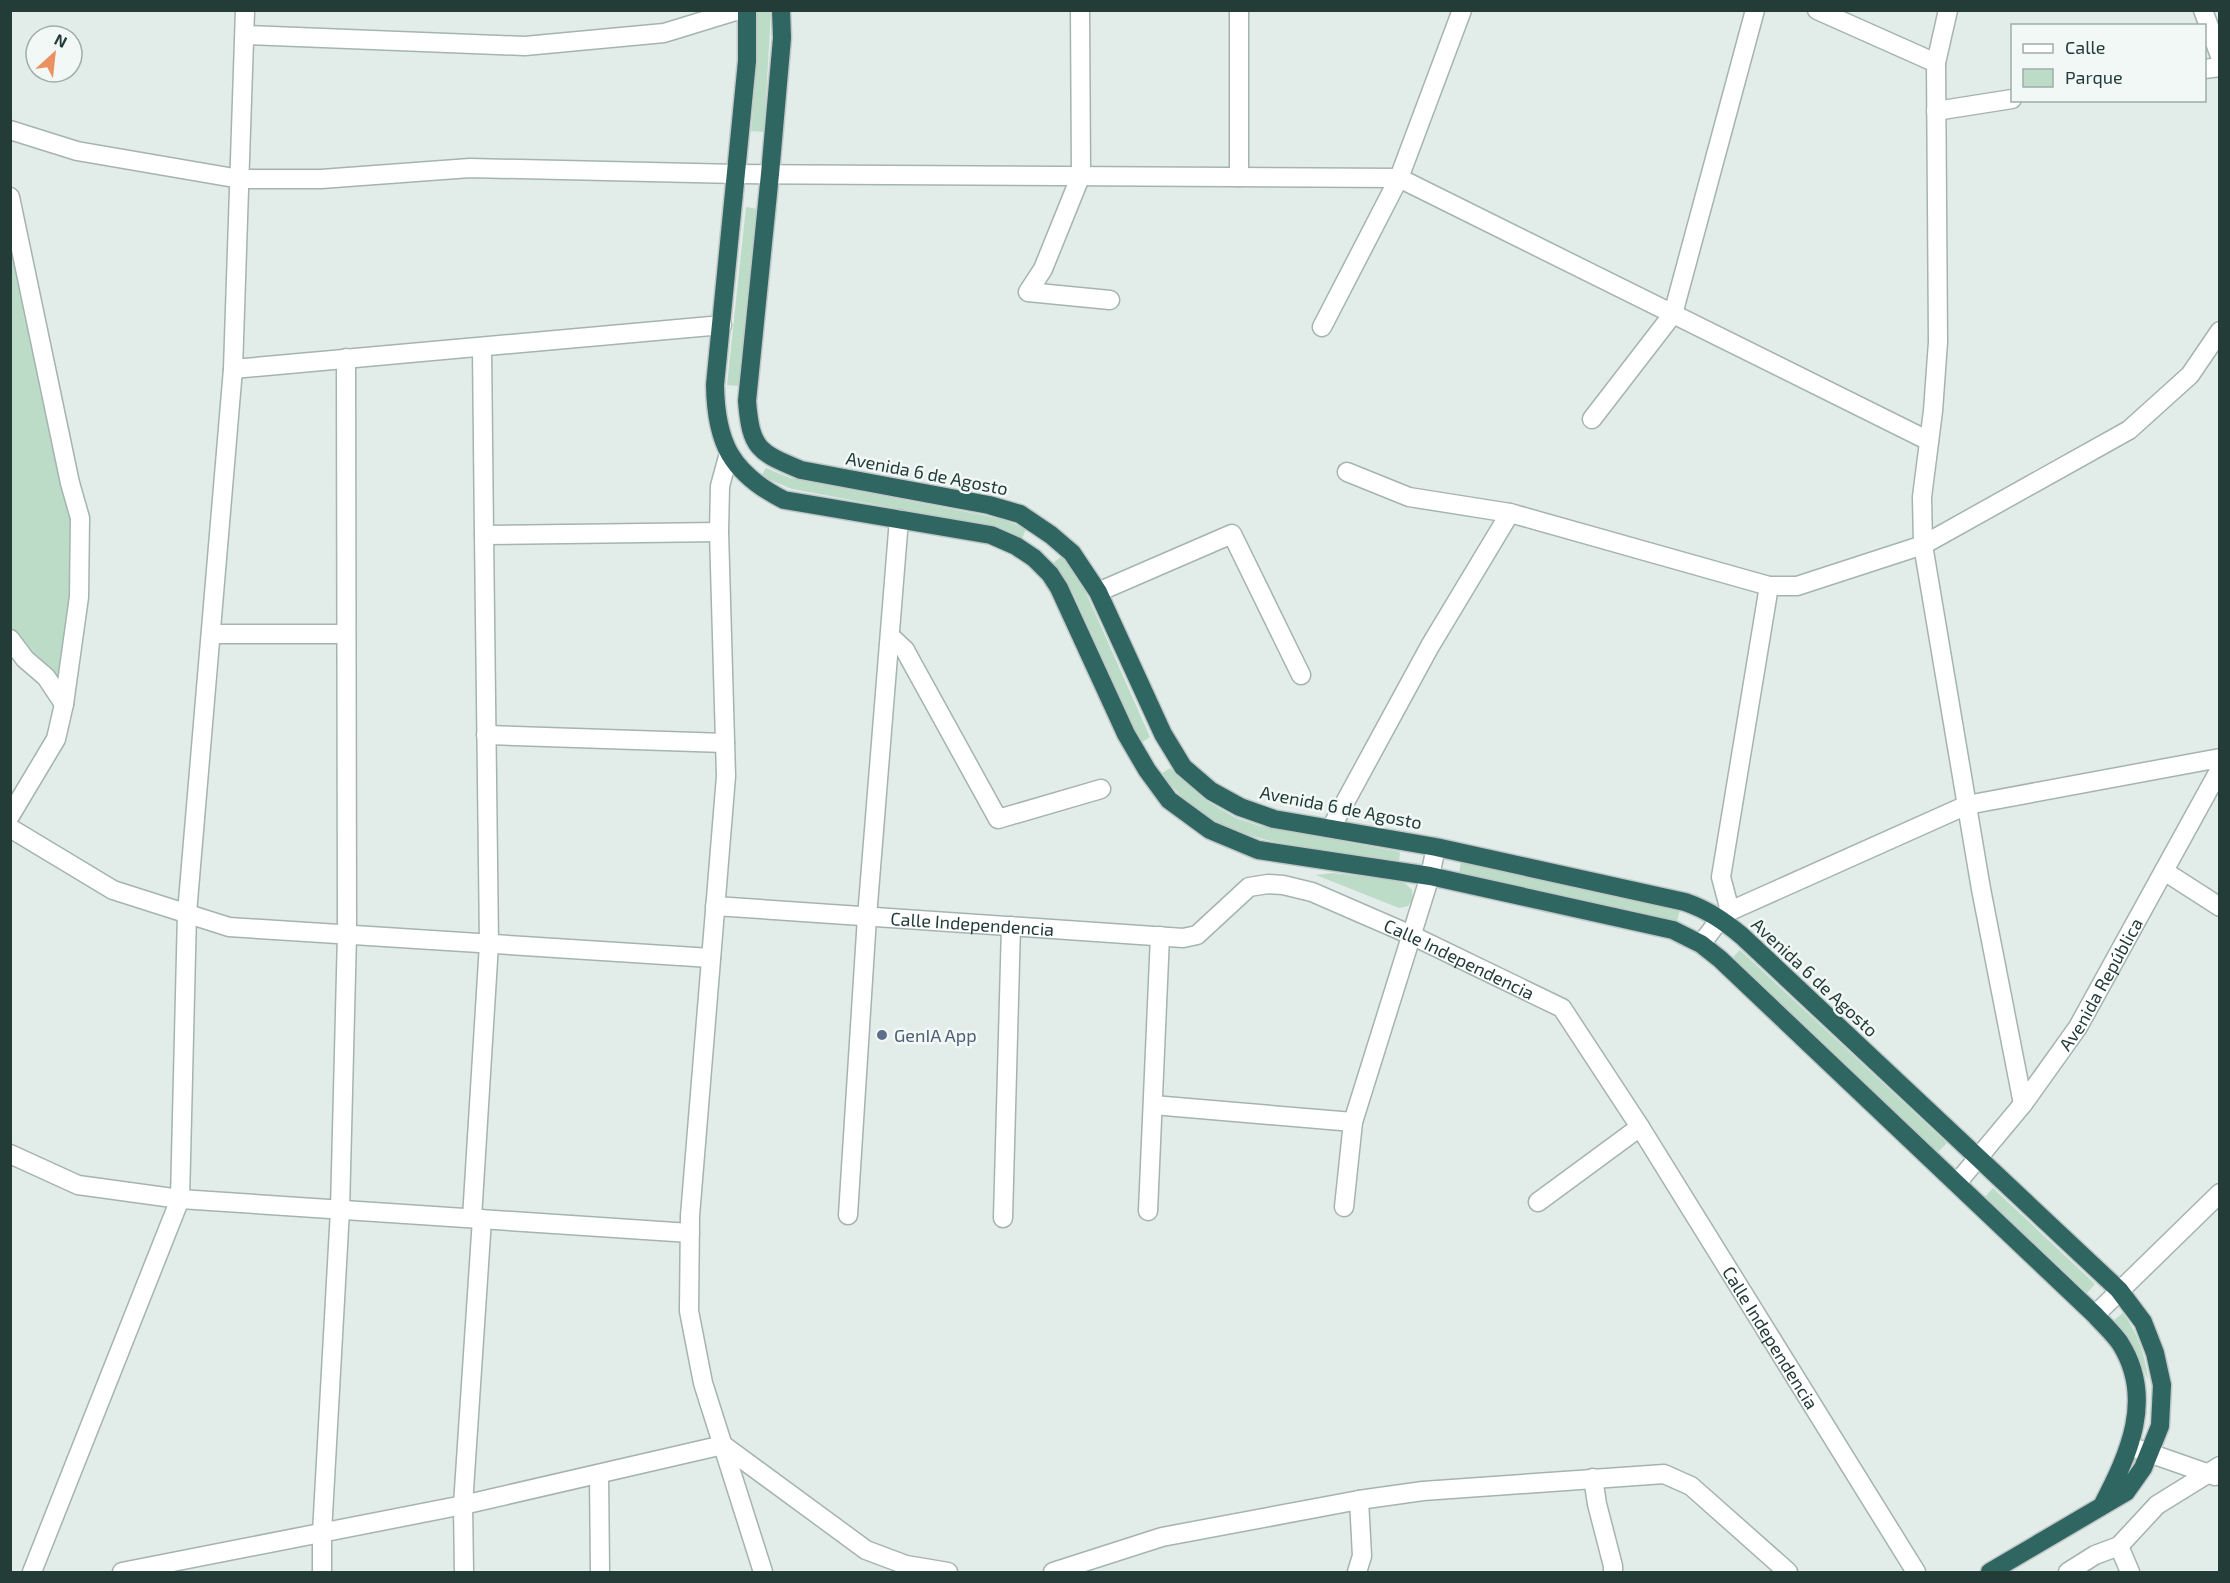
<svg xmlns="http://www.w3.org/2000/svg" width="2230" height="1583" font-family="'Exo 2',sans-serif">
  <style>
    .green { fill: #bcdcc8 }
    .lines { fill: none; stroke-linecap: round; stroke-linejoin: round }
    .minor-casing { stroke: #a5b4b0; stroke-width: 21 }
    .highway-casing { stroke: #c1c8c7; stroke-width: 21 }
    .minor { stroke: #fff; stroke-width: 18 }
    .highway { stroke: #306661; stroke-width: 18 }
    .service-dot { fill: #5c6f8a; stroke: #f2f8f6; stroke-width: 2 }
    .labels { text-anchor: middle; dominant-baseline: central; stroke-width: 5; stroke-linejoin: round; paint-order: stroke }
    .street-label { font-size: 18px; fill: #233c38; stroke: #f2f8f6 }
    .service-label { font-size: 18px; fill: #4e5e75; stroke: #f2f8f6; text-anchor: start }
  </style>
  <rect width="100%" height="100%" fill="#e2ece8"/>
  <path class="green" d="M756,11H771L764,132L751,131L757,57Z
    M10,197L80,518L64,704L11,639Z
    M746,207L758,209L739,386L727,385Z
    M766,468L790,478L1003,519L1026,529L1022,539L996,527L792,489L761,476Z
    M1062,556L1083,586L1150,737L1141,743L1072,591L1053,563Z
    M1170,768L1205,800L1236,818L1260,826L1400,852L1399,861C1335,851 1254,848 1200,812C1185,802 1173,787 1161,774Z
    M1461,861L1680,910L1677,921L1459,873Z
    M1333,873L1399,881L1406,884L1412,890L1413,899L1408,906L1399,908L1316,875Z
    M1740,950L1947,1143L1938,1152L1731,959Z
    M1993,1188L2095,1284L2087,1293L1985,1197Z
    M2123,1313C2138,1334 2145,1354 2148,1380L2133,1345L2114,1320Z"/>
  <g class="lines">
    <defs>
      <g id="minor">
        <path d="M1080,10L1081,175L1043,269L1028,292L1110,300"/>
        <path d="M1239,10V177"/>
        <path d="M1817,10L1936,63"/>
        <path d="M1948,10L1936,63L1938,342L1933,411L1922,497L1923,545L1981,889L2023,1104"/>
        <path d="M2203,10L2220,56"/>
        <path d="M245,35L525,46L664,33L739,10"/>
        <path d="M2204,69L2220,67"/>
        <path d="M1936,111L2012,99"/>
        <path d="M10,130L77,151L240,179H321L470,168L737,174L1399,178L1929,441"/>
        <path d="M10,197L70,483L80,518L79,597L64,704L56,739L10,816"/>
        <path d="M1322,327L1399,178L1462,10"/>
        <path d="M482,348L484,535"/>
        <path d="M233,369L722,325"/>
        <path d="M1592,419L1673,314L1755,10"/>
        <path d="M729,453L720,486L719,532L726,776L690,1216L689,1311L703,1383L763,1572"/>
        <path d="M1347,472L1409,497L1510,513L1769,586H1797L1923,545L2129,430L2190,375L2220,331"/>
        <path d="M1098,592L1232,534L1301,675"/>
        <path d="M211,634H346"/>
        <path d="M890,636L905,650L912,663L998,819L1101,789"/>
        <path d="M10,639L25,659L46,677L64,704"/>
        <path d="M486,735L725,743"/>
        <path d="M10,828L113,890L229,927L711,958"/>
        <path d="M1331,828L1430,646L1510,513"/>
        <path d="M2164,871L2220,907"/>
        <path id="s1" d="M715,906L1183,938L1197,935L1249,887L1268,884L1283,885L1312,892L1411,935L1562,1008L1640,1127L1916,1572"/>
        <path d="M1730,911L1721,877L1769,586"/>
        <path d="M1701,944L1721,918L1730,911L1967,805L2220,758"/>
        <path d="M1153,1105L1353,1122"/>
        <path d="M10,1154L78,1185L180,1199L690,1233"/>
        <path id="s2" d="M1957,1183L2023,1104L2078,1027L2220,769"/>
        <path d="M1538,1202L1640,1127"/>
        <path d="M1344,1207L1353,1122L1430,876L1436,847"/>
        <path d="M1148,1211L1160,936"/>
        <path d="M848,1215L867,917L899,519"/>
        <path d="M472,1218L489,944L484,535L719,532"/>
        <path d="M1003,1218L1011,926"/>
        <path d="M2095,1315L2220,1193"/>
        <path d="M2129,1446L2215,1476"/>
        <path d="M599,1474L600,1572"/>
        <path d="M1593,1478L1597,1504L1613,1566V1572"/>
        <path d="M2119,1546L2130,1572"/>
        <path d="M32,1572L180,1199L187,913L233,369L245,10"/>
        <path d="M122,1572L463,1505L723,1445L866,1550L906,1565L948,1572"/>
        <path d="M322,1572V1533L340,1210L347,934L346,358"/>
        <path d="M464,1572L463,1505L482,1219"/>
        <path d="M1053,1572L1162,1537L1359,1500L1423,1491L1664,1474L1691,1486L1788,1572"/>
        <path d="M1357,1572L1362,1556L1359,1500"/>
        <path d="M2068,1572L2095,1555L2119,1546L2157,1505L2220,1466"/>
      </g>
      <path id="highway" d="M747,10V61L715,385C716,443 731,473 784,500L991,535L1016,546L1034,558L1050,574L1059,588L1126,734L1147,770L1169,800L1210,830L1258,850L1430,876L1673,930L1701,944L1720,959L2095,1315C2103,1324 2113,1333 2120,1343C2155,1398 2129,1454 2102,1506
        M781,10L782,38L770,174L747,401C751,449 758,452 801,470L989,505L1020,514L1051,535L1072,553L1098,592L1163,734L1183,767L1211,791L1240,807L1274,819L1436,847L1685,902C1708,910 1724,921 1742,936L2119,1290L2143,1322L2155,1353L2162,1385L2160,1426L2143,1468L2126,1492L1990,1572"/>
    </defs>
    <use href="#minor" class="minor-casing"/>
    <use href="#highway" class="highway-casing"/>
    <use href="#minor" class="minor"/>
    <use href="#highway" class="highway"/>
  </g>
  <circle class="service-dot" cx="882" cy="1035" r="6"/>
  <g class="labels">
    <g class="street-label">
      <text transform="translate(927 473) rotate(11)">Avenida 6 de Agosto</text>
      <text transform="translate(1341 807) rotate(11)">Avenida 6 de Agosto</text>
      <text stroke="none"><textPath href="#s1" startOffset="258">Calle Independencia</textPath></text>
      <text stroke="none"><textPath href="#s1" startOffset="780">Calle Independencia</textPath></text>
      <text transform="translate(1815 977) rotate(43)">Avenida 6 de Agosto</text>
      <text stroke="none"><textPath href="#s2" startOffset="246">Avenida República</textPath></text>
      <text stroke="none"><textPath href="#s1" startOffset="1284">Calle Independencia</textPath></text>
    </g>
    <g class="service-label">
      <text x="894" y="1035">GenIA App</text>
    </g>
  </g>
  <rect width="2230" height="1583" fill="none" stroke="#233c38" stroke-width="24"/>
  <rect x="2011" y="24" width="195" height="78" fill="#f2f8f6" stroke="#9fadaa" stroke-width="1.5"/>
  <rect x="2023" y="44" width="30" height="9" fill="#ffffff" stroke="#9fadaa" stroke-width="1.5"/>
  <text x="2065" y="54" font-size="18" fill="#233c38">Calle</text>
  <rect x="2023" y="69" width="30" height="18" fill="#bcdcc8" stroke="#9fadaa" stroke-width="1.5"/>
  <text x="2065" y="84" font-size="18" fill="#233c38">Parque</text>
  <g transform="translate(54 54) rotate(27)"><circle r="28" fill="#f2f8f6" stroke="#9fadaa" stroke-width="1.5"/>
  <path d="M0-4.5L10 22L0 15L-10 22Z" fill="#eb9161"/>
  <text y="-9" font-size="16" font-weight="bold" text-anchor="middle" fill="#233c38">N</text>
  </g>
</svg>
